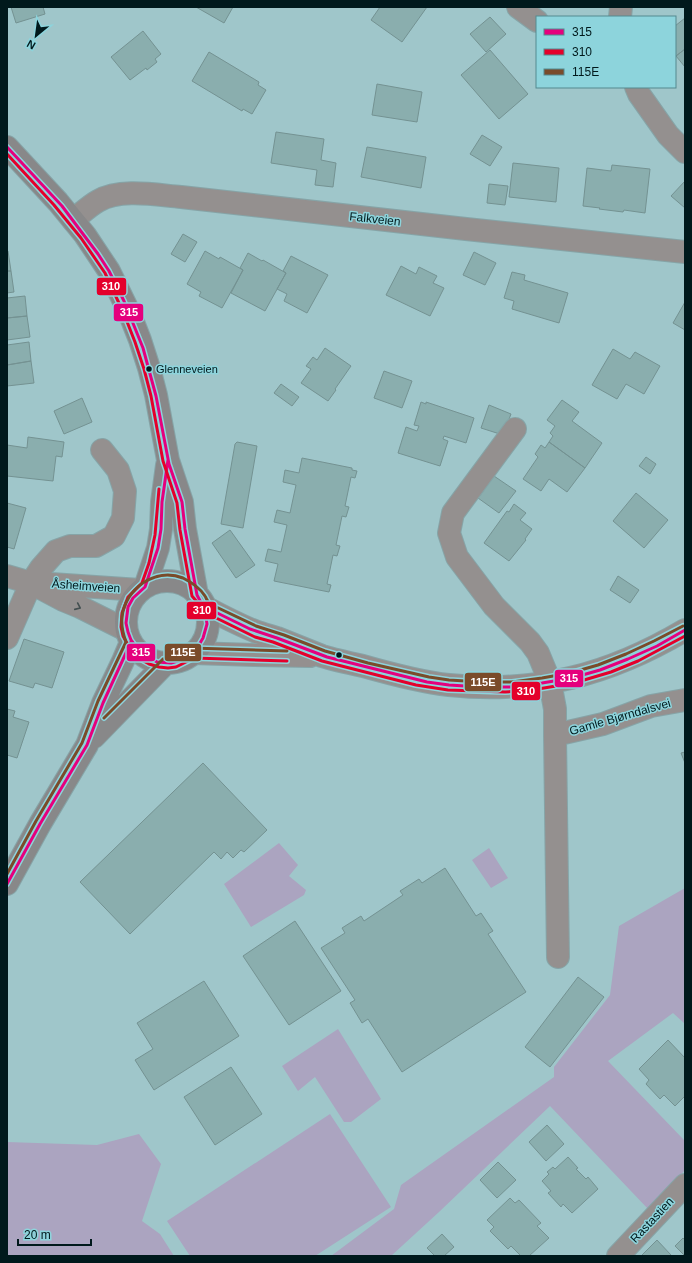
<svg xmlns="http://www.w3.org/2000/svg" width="692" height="1263" font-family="Helvetica,sans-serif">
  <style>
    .green { fill: #aba4c0 }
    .building { fill: #8aaeae; stroke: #749292 }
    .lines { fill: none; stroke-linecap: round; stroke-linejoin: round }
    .minor-casing { stroke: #86a4a7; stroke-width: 24 }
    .major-casing { stroke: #86a4a7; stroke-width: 24 }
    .minor { stroke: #94908f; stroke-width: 22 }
    .major { stroke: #888889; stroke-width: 22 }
    .bus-1-casing { stroke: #8dd4dc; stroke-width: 6 }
    .bus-2-casing { stroke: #8dd4dc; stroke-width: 6 }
    .bus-3-casing { stroke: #8dd4dc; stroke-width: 6 }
    .bus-1 { stroke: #e5007d; stroke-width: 3 }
    .bus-2 { stroke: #e4002b; stroke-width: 3 }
    .bus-3 { stroke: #7a4b2a; stroke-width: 3 }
    .oneway { stroke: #434f50 }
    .bus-dot { fill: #00191c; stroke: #8dd4dc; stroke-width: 1.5 }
    .labels { text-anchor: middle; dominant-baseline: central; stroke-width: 3; stroke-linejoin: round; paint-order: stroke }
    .bus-label { font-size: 11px; fill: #00191c; stroke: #8dd4dc; text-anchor: start }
    .street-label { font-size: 12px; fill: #00191c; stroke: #8dd4dc }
    .line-badge { stroke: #8dd4dc; stroke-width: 1.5 }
    .badge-label { font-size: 11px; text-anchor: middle; font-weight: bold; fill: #fff }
  </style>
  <rect width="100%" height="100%" fill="#9fc6ca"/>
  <path class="green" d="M279,843L298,865L289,876L306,890L304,895L251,927L224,884Z
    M489,848L508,878L491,888L472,860Z
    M685,888V1024L673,1013L608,1061L685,1141V1170L649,1210L550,1106L439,1212L391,1256H331L394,1209L401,1185L554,1077V1067L610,995L619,926Z
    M338,1029L381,1099L351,1122H344L315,1077L298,1091L282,1066Z
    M330,1114L391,1207L315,1256H190L167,1221Z
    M139,1134L161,1164L142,1221L160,1234L174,1256H7V1142L97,1145Z"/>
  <path class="building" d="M11,7H43L45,14L16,23Z
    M196,7H233L224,23Z
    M380,7H427L402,42L371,20Z
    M490,17L506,34L486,52L470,34Z
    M685,18V49L676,56L675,54V26Z
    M143,31L161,54L155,59L157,62L147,70L146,68L130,80L111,57Z
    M685,49V67L676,56Z
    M490,50L528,94L499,119L461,75Z
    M209,52L259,82L258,85L266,90L252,114L243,109L242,111L192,81Z
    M377,84L422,92L417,122L372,115Z
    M276,132L324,139L321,160L336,163L333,187L315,185L317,170L271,163Z
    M482,135L502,147L490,166L470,154Z
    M367,147L426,157L421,188L361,177Z
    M513,163L559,168L556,202L509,197Z
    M612,165L650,169L645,213L624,210L623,212L599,209L600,208L583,206L587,168L611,171Z
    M685,181V208L671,196Z
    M489,184L508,186L505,205L487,203Z
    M183,234L197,242L185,262L171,254Z
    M8,251L11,271H7V252Z
    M205,251L219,259L220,257L243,270L222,308L199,296L201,292L187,284Z
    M474,252L496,263L485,285L463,275Z
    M248,253L262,261L263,260L286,273L265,311L231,293L243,270L240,268Z
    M291,256L328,275L307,313L284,301L287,294L277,289L286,273L283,271Z
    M401,266L416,274L419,267L437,276L433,283L444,288L430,316L386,295Z
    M7,271H11L14,292L7,293Z
    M512,272L525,275L524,280L568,293L559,323L512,309L514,301L504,298Z
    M25,296L27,316L7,318V298Z
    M685,302V330L673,323Z
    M27,316L30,337L7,340V318Z
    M29,342L31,361L7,365V345Z
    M325,348L351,366L335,389L336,390L328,401L301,383L311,369L306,366L313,357L317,360Z
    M613,349L630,359L635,352L660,366L644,394L626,384L617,399L592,385Z
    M31,361L34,383L7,386V365Z
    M384,371L412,381L402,408L374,398Z
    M281,384L299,397L292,406L274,393Z
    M82,398L92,422L64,434L54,411Z
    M562,400L579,412L572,421L602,443L585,468L549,442L553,436L550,433L555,426L547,420Z
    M421,402L426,404V402L474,418L466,443L444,436L443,439L448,441L440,466L398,453L406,427L417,431L419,426L414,425Z
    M489,405L511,414L503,435L481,428Z
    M28,437L64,442L62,457L56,456L53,481L7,476V445L27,448Z
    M237,442L257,446L243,528L221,524L235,444Z
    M549,442L585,468L567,492L549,479L541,491L523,479L538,457L535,454L541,445L545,448Z
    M646,457L656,464L650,474L639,466Z
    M302,458L352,468V470L357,471L355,478L351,477L345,506L349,507L346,517L342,516L336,545L340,546L337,556L333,555L327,584L331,585L329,592L274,581L278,564L265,561L268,549L281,552L287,525L274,522L277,510L290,513L296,485L283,482L285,470L299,473Z
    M494,476L516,491L499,513L478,498Z
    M636,493L668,520L644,548L613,521Z
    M7,503L26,508L14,549L7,547Z
    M514,504L526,513L520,520L532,529L525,539L526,540L509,561L484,543L507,511L509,512Z
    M230,530L255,565L236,578L212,543Z
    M618,576L639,590L630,603L610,590Z
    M24,639L64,652L52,688L35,683L33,688L9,681Z
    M7,709L15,711L13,717L29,722L17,758L7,755Z
    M685,752V763L681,753Z
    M203,763L267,830L244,852L241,850L233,858L227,852L221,859L214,852L130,934L80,882Z
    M445,868L476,916L481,913L493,931L488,934L526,992L402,1072L368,1019L362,1023L350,1003L355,1000L321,948L345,933L342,928L361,916L364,921L403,895L400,891L419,879L422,883Z
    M295,921L341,991L289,1025L243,956Z
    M578,977L604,997L550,1067L525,1047Z
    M204,981L239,1036L154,1090L135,1060L153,1049L137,1023Z
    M668,1040L685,1058V1096L675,1106L664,1095L660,1099L646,1084L649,1080L639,1069Z
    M231,1067L262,1114L215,1145L184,1097Z
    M547,1125L564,1144L546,1161L529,1142Z
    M568,1157L578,1168L576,1169L586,1179L588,1177L598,1189L572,1213L563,1204L561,1207L548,1193L551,1191L542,1181L549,1174L547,1172L553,1167L555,1169Z
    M498,1162L516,1180L497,1198L480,1180Z
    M510,1198L515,1203L519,1200L541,1223L537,1226L549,1238L529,1256H521L511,1246L508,1249L490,1231L494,1227L487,1220Z
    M442,1234L454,1247L444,1256H435L427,1248Z
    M683,1238L685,1240V1256L675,1246Z
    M657,1240L671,1255L669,1256H644L642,1255Z"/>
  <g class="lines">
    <defs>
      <path id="minor" d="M518,7L537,21
        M620,17L621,7
        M636,87L639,94L668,135L685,152
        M73,220C81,214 89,206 98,201C121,188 156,195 181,197L466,229L685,252
        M515,429L453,513L449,533L457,557L494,606L530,642L538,653L550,682L555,709V735L558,957
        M7,576L31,583L63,600L80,607L126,630
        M36,583L140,590
        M205,607C222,616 239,625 257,632C263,634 270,636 277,638C292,644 307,650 322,656C335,660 349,663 363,666C391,674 420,682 449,685C537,694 609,675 685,630
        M7,638L31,583L41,568L56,551L70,546H96L114,536L123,518L125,491L118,470L102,450
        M193,653L254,655L310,656
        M555,735L603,724L651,706L685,700
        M618,1256L685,1185"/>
      <path id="major" d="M7,147L58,202L85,235L109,271L129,312L140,340L149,368L156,395L168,460L182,502L185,529L197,595
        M126 622a41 41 0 1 1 82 0a41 41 0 1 1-82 0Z
        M145,587L158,548L161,529L162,502L167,465
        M94,737L166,663
        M7,884L40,824L87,745L103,703L123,661L131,642"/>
    </defs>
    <use href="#minor" class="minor-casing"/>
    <use href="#major" class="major-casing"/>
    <use href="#minor" class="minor"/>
    <use href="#major" class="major"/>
    <defs>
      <path id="bus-1" d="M7,147L62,206L98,254L109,271L124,301L143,348L156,396L169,464L182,502L185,529L197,595L205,610L207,624L203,638L196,650L185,659L171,663L157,662L139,651L131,640L128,632L126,623L128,607L133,598L145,587L158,548L161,529L162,502L168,460
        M205,607L250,629L277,638L327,657L427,682L449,685L481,687H512L542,683L572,678L600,670L628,659L657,646L685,630
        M7,884L40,824L87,745L103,703L131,642"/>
      <path id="bus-2" d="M7,154L54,205L81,238L105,273L124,314L135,342L144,369L151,396L163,461L177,503L180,530L192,596L198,603L202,611L255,637L273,642L322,661L416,685L448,690L505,692L526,691L574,683L611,672L638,661L685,636
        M159,489L155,535L149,563L142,583L128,597L122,613L121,627L123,636L128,645L133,653L140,659L149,664L159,667L168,668L176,667L194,658L287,661"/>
      <path id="bus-3" d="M104,718L163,659L178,655L191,648L287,651
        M7,874L36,821L82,743L98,701L126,642C123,634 121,626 122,617C125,589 155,567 183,578C191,582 200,588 205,596C207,599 207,603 212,605L256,626L284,635L325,651L368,663L429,677L449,680L482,682H512L542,678L570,673L598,665L626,654L654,641L683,626"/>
    </defs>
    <use href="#bus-1" class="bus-1-casing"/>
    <use href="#bus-2" class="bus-2-casing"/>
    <use href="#bus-3" class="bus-3-casing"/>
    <use href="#bus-1" class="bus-1"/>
    <use href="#bus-2" class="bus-2"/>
    <use href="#bus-3" class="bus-3"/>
  </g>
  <defs><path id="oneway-chevron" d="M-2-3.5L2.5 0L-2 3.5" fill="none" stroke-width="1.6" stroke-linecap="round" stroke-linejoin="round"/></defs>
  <use class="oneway" href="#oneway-chevron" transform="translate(78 607) rotate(24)"/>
  <g class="bus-dot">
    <circle cx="149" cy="369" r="3.5"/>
    <circle cx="339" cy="655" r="3.5"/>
  </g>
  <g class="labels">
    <g class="bus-label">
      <text x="156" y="369">Glenneveien</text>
    </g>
    <g class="street-label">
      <text transform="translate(375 219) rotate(6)">Falkveien</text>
      <text transform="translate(86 586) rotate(4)">Åsheimveien</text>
      <text transform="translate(620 717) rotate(-16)">Gamle Bjørndalsvei</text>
      <text transform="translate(652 1220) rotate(-47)">Rastastien</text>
    </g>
  </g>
  <g class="line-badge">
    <rect x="96" y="277" width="31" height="19" rx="4" fill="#e4002b"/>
    <rect x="113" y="303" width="31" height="19" rx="4" fill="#e5007d"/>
    <rect x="186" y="601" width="31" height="19" rx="4" fill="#e4002b"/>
    <rect x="164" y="643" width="38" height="19" rx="4" fill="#7a4b2a"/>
    <rect x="126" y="643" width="30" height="19" rx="4" fill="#e5007d"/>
    <rect x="554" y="669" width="30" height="19" rx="4" fill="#e5007d"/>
    <rect x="464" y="672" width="38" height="20" rx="4" fill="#7a4b2a"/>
    <rect x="511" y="681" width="30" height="20" rx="4" fill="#e4002b"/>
  </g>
  <g class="badge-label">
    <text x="111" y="290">310</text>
    <text x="129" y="316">315</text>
    <text x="202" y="614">310</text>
    <text x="183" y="656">115E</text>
    <text x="141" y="656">315</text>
    <text x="569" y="682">315</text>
    <text x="483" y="686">115E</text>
    <text x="526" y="695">310</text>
  </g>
  <rect width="692" height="1263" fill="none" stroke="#00191c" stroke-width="16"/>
  <rect x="536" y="16" width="140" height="72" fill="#8dd4dc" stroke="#55898f"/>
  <rect x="544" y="29" width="20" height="6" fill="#e5007d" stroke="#55898f"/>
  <text x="572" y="36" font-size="12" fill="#00191c">315</text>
  <rect x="544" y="49" width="20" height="6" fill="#e4002b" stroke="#55898f"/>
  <text x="572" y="56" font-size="12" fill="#00191c">310</text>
  <rect x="544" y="69" width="20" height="6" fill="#7a4b2a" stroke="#55898f"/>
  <text x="572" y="76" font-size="12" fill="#00191c">115E</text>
  <g transform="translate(36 36) rotate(209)" stroke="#8dd4dc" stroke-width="3" paint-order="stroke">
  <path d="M0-3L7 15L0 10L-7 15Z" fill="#00191c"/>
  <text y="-6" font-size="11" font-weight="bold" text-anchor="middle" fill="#00191c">N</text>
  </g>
  <path d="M18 1239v6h73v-6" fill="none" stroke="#00191c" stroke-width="2"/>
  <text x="24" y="1239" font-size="12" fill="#00191c" stroke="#8dd4dc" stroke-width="3" paint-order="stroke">20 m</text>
</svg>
